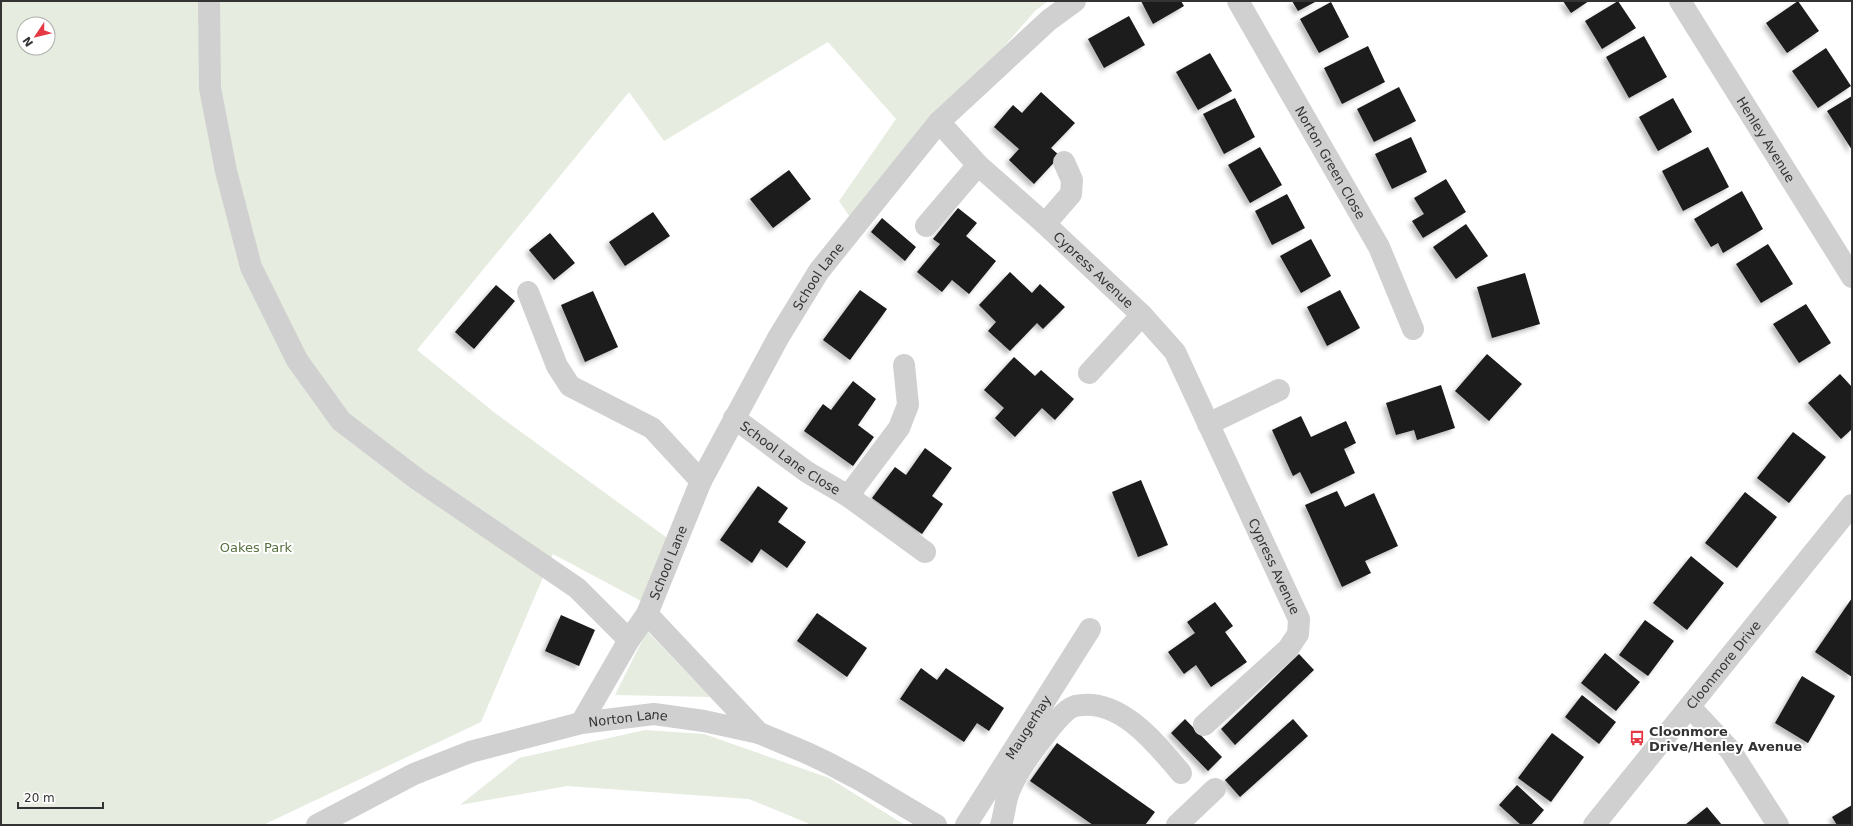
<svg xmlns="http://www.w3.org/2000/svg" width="1853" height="826" font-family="'DejaVu Sans',sans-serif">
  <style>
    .green { fill: #e6ecdf; fill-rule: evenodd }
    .building { fill: #1a1a1a; filter: url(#shadow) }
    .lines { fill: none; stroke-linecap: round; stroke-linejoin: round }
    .minor { stroke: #d0d0d0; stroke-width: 22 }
    .labels { text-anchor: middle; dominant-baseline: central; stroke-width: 4; stroke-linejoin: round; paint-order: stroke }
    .street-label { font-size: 13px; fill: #333; stroke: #fff }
    .park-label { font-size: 13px; fill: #56703f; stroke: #fff }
    .poi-label { font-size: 13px; font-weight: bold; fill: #333; stroke: #fff; text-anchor: start }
  </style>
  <defs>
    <filter id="shadow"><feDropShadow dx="-3.5" dy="3.5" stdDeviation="2" flood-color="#0004"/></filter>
  </defs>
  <rect width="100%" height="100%" fill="#fff"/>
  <path class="green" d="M1,1H1048L1035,11L852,220L839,201L896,119L828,42L664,141L629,92L417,350L495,413L670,540L641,601L553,554L481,722L263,825H1ZM24,24H48V48H24Z
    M647,631L710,697L615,695Z
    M645,730L704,734L829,778L905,825H812L749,799L567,786L460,805L519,758Z"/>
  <path class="building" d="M1141,1H1181L1184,6L1153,24Z
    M1292,1H1317L1298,11Z
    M1563,1H1589L1571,13Z
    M1618,1L1636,28L1602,49L1585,21Z
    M1798,1L1819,31L1787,53L1766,23Z
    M1331,2L1349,37L1319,53L1300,19Z
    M1129,16L1145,45L1104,68L1088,39Z
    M1644,36L1667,77L1629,98L1606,57Z
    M1368,46L1385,82L1342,104L1324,68Z
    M1826,48L1851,86L1818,108L1792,71Z
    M1210,53L1232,91L1198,110L1176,72Z
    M1399,87L1416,121L1374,142L1357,109Z
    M1041,92L1075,123L1051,148L1060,156L1034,184L1009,160L1019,149L994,127L1013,105L1022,113Z
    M1852,96V150L1827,111Z
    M1235,98L1255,137L1224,154L1203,114Z
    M1673,98L1692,132L1658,151L1639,117Z
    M1411,137L1427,172L1392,189L1375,154Z
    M1260,147L1282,185L1250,203L1228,165Z
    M1708,147L1729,187L1683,211L1662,171Z
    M789,170L811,199L773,228L750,199Z
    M1446,179L1466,212L1423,238L1412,221L1424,214L1414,198Z
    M1742,191L1763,229L1723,253L1718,243L1711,247L1694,219Z
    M1287,194L1305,228L1272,245L1255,211Z
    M958,208L977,223L966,236L996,261L969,294L952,280L942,292L917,272L940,244L933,239Z
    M653,212L670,236L625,266L609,242Z
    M882,218L916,247L905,261L871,232Z
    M1466,224L1488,256L1456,279L1433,247Z
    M550,233L575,263L554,280L529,250Z
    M1311,239L1331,276L1301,293L1280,256Z
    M1768,244L1793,284L1761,303L1736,264Z
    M1010,272L1032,293L1040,284L1065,307L1043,329L1037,323L1010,351L988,331L996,322L979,305Z
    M1525,273L1540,324L1492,338L1477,287Z
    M496,285L515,301L474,349L455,332Z
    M860,290L887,309L850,360L823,340Z
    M1340,290L1360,328L1327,346L1307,307Z
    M593,291L618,347L585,362L561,305Z
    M1806,304L1831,343L1799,363L1773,324Z
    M1487,354L1522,384L1489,421L1455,391Z
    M1014,357L1035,376L1041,370L1074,399L1055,420L1042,408L1015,437L995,418L1004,408L984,390Z
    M1840,374L1852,387V429L1841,439L1808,403Z
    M853,381L876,399L858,425L874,437L853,466L804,431L823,404L831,410Z
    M1441,385L1455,428L1417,440L1414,430L1396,435L1386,403Z
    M1301,416L1311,437L1346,421L1356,443L1344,449L1355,473L1311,494L1300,472L1293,476L1272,430Z
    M1793,432L1826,457L1789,503L1757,478Z
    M925,448L952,468L932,496L943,504L922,534L872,498L895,467L906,475Z
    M1141,480L1168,545L1138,557L1112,492Z
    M758,486L788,508L778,522L806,542L787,568L761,549L752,563L720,540Z
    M1337,491L1345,507L1374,493L1398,546L1365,561L1371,573L1342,587L1305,505Z
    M1745,492L1777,517L1737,568L1705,543Z
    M1691,556L1724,583L1687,630L1653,603Z
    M1852,598V677L1815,652Z
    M1215,602L1233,626L1225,632L1247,662L1211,687L1196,665L1184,674L1168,652L1195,633L1187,622Z
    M817,613L867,648L847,677L797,641Z
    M561,615L595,630L579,666L545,651Z
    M1645,620L1674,641L1648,676L1619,655Z
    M1605,653L1640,682L1616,711L1581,683Z
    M1299,654L1314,670L1235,745L1221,729Z
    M921,668L937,680L946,668L1004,708L989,731L977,723L964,742L900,699Z
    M1802,676L1835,696L1808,743L1775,723Z
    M1582,695L1616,722L1599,744L1565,717Z
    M1185,719L1222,757L1208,771L1171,733Z
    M1293,719L1308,736L1240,797L1225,780Z
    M1552,733L1584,757L1551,802L1518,778Z
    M1057,743L1155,812L1145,825H1093L1030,781Z
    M1517,785L1544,810L1531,825H1521L1499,805Z
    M1852,805V825H1837L1832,817Z
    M1707,807L1722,825H1685Z"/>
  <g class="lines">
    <g class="minor">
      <path d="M209,1L210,88L226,171L251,267L297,360L341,421L417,479L577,588L629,640"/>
      <path id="s1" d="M1238,1L1379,247L1413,329"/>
      <path id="s2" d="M1680,1L1852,277"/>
      <path id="s3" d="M939,122L978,165L1045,224L1142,315L1175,352L1299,619L1298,634L1288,649L1204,725"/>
      <path d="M1045,224L1071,194L1072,180L1064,162"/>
      <path d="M926,226L978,165"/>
      <path d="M528,292L557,366L570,386L652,428L701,481"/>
      <path d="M1089,373L1142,315"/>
      <path id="s4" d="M734,418L807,472L848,496L925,552"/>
      <path d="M1208,424L1279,390"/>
      <path d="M848,496L899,428L908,405L904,365"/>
      <path d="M647,614L759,733"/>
      <path d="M1691,708L1730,750L1778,825"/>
      <path id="s5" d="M581,723L629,640L647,614L701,481L778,338L819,271L939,122L1049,20L1075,1"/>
      <path id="s6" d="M317,825L414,774L470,752L581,723L654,714L704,721L759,733L807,753L828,763L862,781L936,825"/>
      <path id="s7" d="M966,825L1090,629"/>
      <path d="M1001,825C1005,813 1005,798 1011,787C1018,771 1030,754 1041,740C1048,731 1064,709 1075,706C1119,696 1156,743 1181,773"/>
      <path d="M1177,825L1215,789"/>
      <path id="s8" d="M1594,825L1852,505"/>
    </g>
  </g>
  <defs>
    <symbol id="bus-bare" viewBox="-9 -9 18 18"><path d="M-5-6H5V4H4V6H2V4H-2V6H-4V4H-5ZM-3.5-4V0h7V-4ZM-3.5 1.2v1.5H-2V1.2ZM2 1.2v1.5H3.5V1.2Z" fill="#e63946" stroke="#fff" stroke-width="2.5" paint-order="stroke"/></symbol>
  </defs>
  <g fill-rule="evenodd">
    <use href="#bus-bare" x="1626" y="727" width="22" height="22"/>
  </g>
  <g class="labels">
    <g class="street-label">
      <text stroke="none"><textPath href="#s2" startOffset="163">Henley Avenue</textPath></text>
      <text stroke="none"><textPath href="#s1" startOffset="186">Norton Green Close</textPath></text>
      <text stroke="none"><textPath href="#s3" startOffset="214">Cypress Avenue</textPath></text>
      <text stroke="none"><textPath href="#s5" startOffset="507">School Lane</textPath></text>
      <text stroke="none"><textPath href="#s4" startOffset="69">School Lane Close</textPath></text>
      <text stroke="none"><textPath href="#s5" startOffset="183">School Lane</textPath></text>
      <text stroke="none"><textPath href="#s3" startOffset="566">Cypress Avenue</textPath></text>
      <text stroke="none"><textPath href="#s8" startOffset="206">Cloonmore Drive</textPath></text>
      <text stroke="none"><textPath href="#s6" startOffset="332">Norton Lane</textPath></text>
      <text stroke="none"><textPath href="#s7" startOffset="116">Maugerhay</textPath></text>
    </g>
    <g class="park-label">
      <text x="256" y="547">Oakes Park</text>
    </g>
    <g class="poi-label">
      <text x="1649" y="731">Cloonmore<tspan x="1649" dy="15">Drive/Henley Avenue</tspan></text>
    </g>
  </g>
  <rect width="1853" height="826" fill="none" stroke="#333333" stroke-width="4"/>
  <g transform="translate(36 36) rotate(235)"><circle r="19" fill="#ffffff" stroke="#adadad"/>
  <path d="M0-3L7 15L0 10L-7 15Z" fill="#e63946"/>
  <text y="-6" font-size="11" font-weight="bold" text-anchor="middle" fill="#333333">N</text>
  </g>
  <path d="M18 802v6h85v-6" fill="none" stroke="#333333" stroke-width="2"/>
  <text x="24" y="802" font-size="12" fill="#333333" stroke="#ffffff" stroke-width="3" paint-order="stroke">20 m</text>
</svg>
